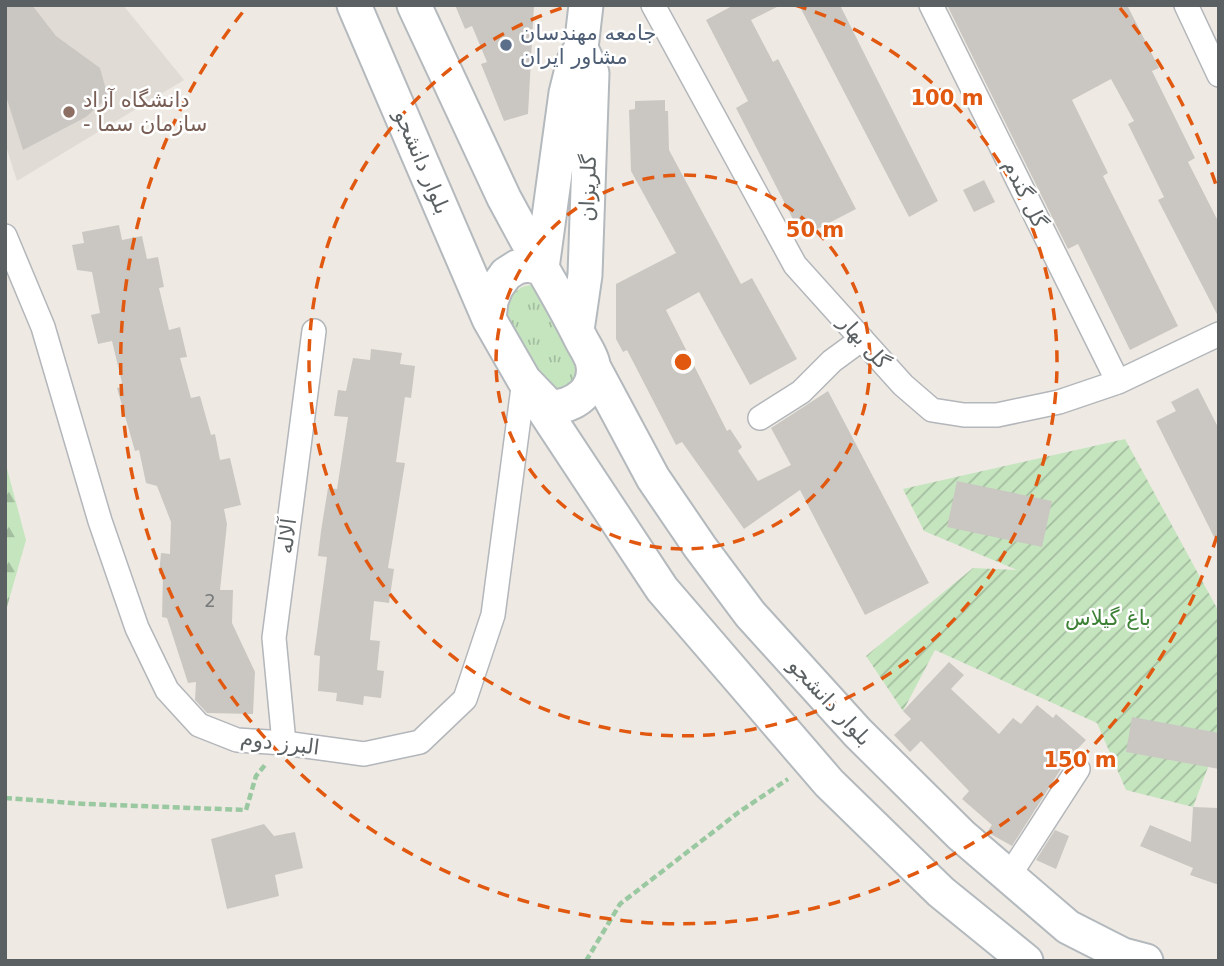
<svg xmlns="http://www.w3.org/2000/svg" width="1224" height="966" font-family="'DejaVu Sans','Noto Naskh Arabic',sans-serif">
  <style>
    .education { fill: #e0dbd4 }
    .grass { fill: url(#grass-tufts) }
    .forest { fill: url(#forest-firs) }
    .garden { fill: url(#garden-furrows) }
    .building { fill: #cac7c2 }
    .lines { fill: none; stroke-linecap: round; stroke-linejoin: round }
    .street-casing { stroke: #b3b6ba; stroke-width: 26 }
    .secondary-casing { stroke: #b4b9bd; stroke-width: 37 }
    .path { stroke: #9ac8a1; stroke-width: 4.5; stroke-dasharray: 7 3.5; stroke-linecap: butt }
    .street { stroke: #fff; stroke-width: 23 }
    .secondary { stroke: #fff; stroke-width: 33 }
    .ring { fill: none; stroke: #e15910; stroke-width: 3.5; stroke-dasharray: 12 9 }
    .service-dot { fill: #5c6f8a; stroke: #fff; stroke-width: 2.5 }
    .education-dot { fill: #8d6e63; stroke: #fff; stroke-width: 2.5 }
    .labels { text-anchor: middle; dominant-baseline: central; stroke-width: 5; stroke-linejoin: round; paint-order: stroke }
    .number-label { font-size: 18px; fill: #777a7b }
    .service-label { font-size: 21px; fill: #4e5e75; stroke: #fff; text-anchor: start }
    .education-label { font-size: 21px; fill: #785e54; stroke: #fff; text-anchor: start }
    .street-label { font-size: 21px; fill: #5b6063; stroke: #fff }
    .park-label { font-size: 21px; fill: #3c8035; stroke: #fff }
    .centre { fill: #e15910; stroke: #fff; stroke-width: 3.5 }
    .ring-label { font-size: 21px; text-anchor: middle; font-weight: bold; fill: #e15910; stroke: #fff; stroke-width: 5; stroke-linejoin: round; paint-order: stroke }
  </style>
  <defs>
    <pattern id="grass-tufts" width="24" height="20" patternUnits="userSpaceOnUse" patternTransform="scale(1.75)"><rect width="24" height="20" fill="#c5e5bf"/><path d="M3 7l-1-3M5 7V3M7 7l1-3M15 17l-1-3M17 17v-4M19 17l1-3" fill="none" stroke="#a3bd9f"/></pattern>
    <pattern id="forest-firs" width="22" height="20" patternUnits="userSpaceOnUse" patternTransform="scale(1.75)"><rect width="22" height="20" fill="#c5e5bf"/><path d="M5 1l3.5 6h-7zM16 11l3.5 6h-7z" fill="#a3bd9f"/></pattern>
    <pattern id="garden-furrows" width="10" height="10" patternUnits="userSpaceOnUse" patternTransform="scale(1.75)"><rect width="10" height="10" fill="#c5e5bf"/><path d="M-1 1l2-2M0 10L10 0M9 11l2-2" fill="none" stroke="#a3bd9f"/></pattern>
  </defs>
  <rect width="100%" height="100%" fill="#eeeae3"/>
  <path class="education" d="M5,5H123L184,80L17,181L5,143Z"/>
  <path class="grass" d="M530,285L543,288L582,364L578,384L554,392L547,386L506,317L508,298L522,287Z"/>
  <path class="forest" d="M5,461L26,540L5,614Z"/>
  <path class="garden" d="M1125,439L1219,612V738L1193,807L1126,790L1097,723L935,650L903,711L866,656L973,568L1017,570L924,531L903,489Z"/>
  <path class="building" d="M5,5H32L56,36L100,68L108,97L86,117L23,150L5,93Z
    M455,5H534L528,114L504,121L481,64L487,62L472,26L465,29Z
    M734,5H781L751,20L773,62L778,59L856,209L802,237L736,108L748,101L706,20Z
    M799,5H840L938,201L909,217Z
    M947,5H1127L1159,68L1152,71L1195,158L1188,162L1219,223V318L1158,200L1164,197L1128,124L1134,121L1111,79L1072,100L1108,173L1103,176L1178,326L1130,350L1078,244L1068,249Z
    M665,100V111H668L669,150L741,284L752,278L797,359L750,385L699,292L666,310L727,431L730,429L742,447L738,451L758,481L791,465L771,428L828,391L929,583L865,615L800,490L744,529L682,442L676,445L627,350L623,352L616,339V284L676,253L631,171L629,110L635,109V101Z
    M984,180L995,202L974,212L963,190Z
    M119,225L122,240L142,236L147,259L158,257L164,287L159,288L169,330L180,327L187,357L180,358L191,398L200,396L211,435L215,434L220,460L230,458L241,505L224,509L227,524L220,590H233L232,623L255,672L253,714L207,713L195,700L196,682L188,683L167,618L162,617L163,574H159L161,553L170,554L171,522L157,486L146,483L139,450L135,451L117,388L123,387L112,341L98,344L91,315L100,313L92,272L77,270L72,245L84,243L82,232Z
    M371,349L402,353L400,364L415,366L411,398L405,397L396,462L405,463L388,568L394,569L389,603L374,601L370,640L380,641L377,670L384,671L381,698L364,696L363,705L336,701L337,693L318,691L320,656L314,655L327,557L318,556L321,531L328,488L337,489L348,417L334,416L338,390L346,391L353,358L370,360Z
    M1198,388L1219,429V547L1156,421L1176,411L1171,402Z
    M957,481L1052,501L1042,547L947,527Z
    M949,662L964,675L951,689L999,734L1013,718L1021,724L1037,705L1053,718L1056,714L1086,740L1066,761L1012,846L987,832L992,825L962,799L969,791L921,741L910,752L894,735L911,719L903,711Z
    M1132,717L1219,733V769L1126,752Z
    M1193,807L1219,808V885L1190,875L1193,868L1140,846L1150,825L1191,842Z
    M264,824L274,836L295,832L303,868L275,875L279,896L227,909L211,839Z
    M1055,830L1069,836L1056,869L1036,860Z"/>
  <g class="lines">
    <defs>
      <path id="street" d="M653,5L795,265L903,385L932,410L964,415H997L1059,402L1118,382L1219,334
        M931,5L1118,382
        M1186,5L1219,75
        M5,236L43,327L100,521L137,628L167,690L199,725L237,740L284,743L364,754L420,742L465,699L493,615L524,380
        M760,418L801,392L832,361L862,339
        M284,743L274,638L314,331
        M1009,876L1078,769"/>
      <path id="secondary" d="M354,5L489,319
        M414,5L504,198L542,268
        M528,265L542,268C556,292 569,315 581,339C585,347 591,355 593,364C597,391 574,407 550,407L524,380L489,319L491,301L496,288L506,274L517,267Z
        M542,268L566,93L574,61L581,48L586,5
        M577,330L585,275L592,73L581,48
        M593,366L653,478L700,547L750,614L858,733L961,835L1068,927L1123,955L1146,961
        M524,380L662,589L829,783L941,892L1026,961"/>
    </defs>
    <use href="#street" class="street-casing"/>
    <use href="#secondary" class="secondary-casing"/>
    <path class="path" d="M5,798L86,804L246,810L256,776L265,765
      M586,961L620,904L739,812L788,779"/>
    <use href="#street" class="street"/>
    <use href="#secondary" class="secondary"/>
  </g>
  <g class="ring">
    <circle cx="683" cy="362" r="187"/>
    <path d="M795 5A374 374 0 1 1 571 5"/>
    <path d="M1217 536A562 562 0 1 1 246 8M1120 8A562 562 0 0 1 1217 188"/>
  </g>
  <circle class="service-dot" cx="506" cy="45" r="7"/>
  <circle class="education-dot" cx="69" cy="112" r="7"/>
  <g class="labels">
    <g class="number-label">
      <text x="210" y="600">2</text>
    </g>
    <g class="service-label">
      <text x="520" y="33">جامعه مهندسان<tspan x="520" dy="24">مشاور ایران</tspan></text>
    </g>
    <g class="education-label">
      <text x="83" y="100">دانشگاه آزاد<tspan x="83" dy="24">- سازمان سما</tspan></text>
    </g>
    <g class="street-label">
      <text transform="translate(422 162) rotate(67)">بلوار دانشجو</text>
      <text transform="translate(588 188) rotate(-88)">گلریزان</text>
      <text transform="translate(1025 194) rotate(64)">گل گندم</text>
      <text transform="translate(864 342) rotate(48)">گل بهار</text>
      <text transform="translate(287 536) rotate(-83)">آلاله</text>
      <text transform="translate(830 702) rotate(47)">بلوار دانشجو</text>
      <text transform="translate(280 743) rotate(7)">البرز دوم</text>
    </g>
    <g class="park-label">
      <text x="1108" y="618">باغ گیلاس</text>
    </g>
  </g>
  <circle cx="683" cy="362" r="10" class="centre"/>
  <g class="ring-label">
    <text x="947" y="105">100 m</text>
    <text x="815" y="237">50 m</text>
    <text x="1080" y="767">150 m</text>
  </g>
  <rect width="1224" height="966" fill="none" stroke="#5b6063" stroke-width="14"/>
</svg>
